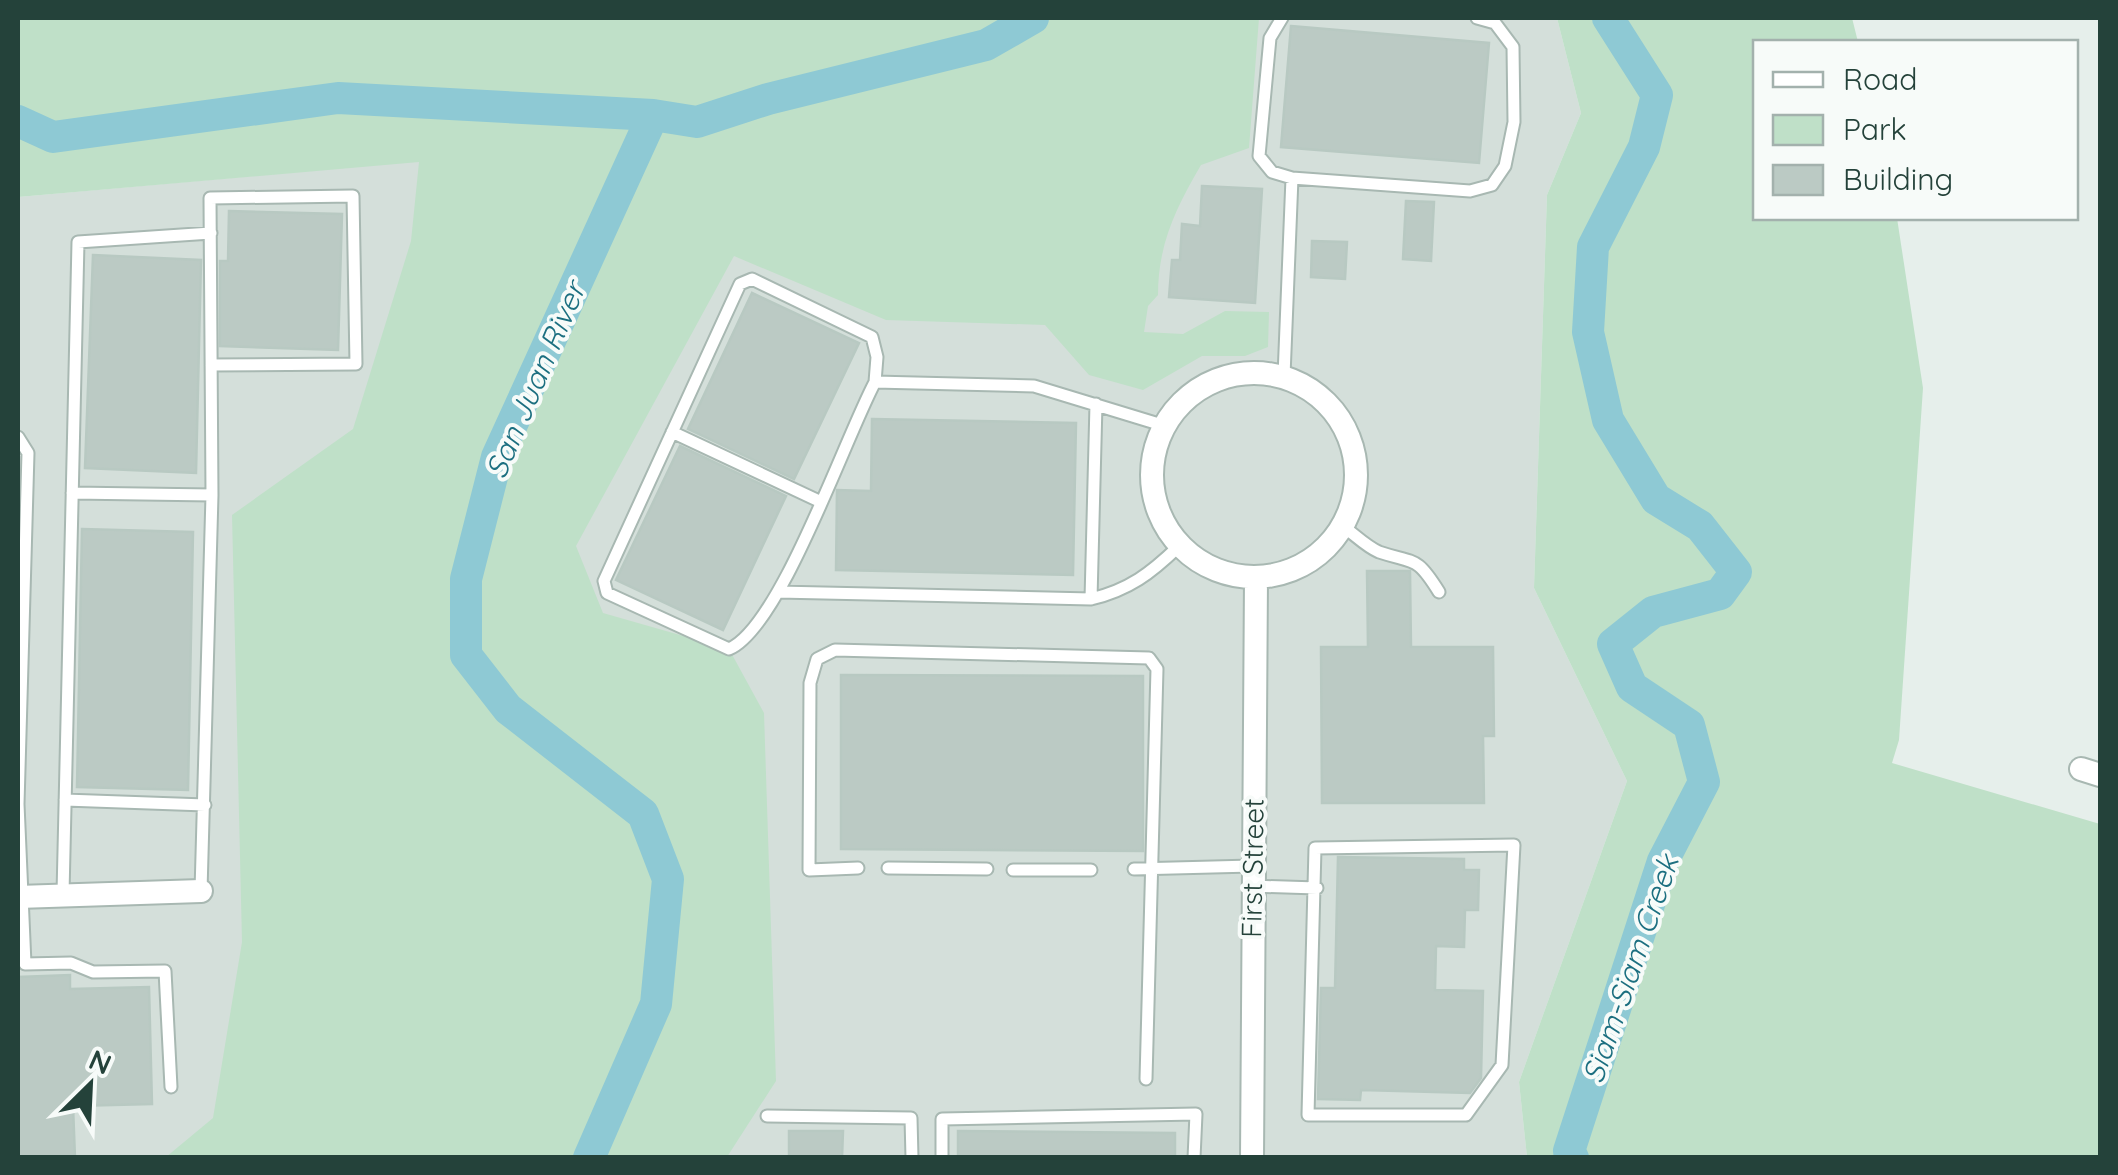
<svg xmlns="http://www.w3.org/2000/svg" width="2118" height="1175" font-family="Quicksand,sans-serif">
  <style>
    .built { fill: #d4dfda }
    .green { fill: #bfe0c8 }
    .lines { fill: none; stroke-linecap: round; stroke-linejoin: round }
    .river { stroke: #8ec9d4; stroke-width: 32 }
    .building { fill: #bbcac4; stroke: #b8c9c2; stroke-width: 2.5 }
    .lane-casing { stroke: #a8b8b2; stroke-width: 15 }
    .street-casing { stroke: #a8b8b2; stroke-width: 26 }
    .lane { stroke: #fff; stroke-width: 11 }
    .street { stroke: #fff; stroke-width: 22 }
    .labels { text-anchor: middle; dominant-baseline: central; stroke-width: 8; stroke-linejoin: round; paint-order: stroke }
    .street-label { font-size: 28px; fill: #24423a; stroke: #f7fbf9 }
    .water-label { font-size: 30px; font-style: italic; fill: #1c6f80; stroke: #f7fbf9 }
  </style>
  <rect width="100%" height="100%" fill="#e6efeb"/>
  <path class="built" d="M1212,18H1557L1581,113L1547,195L1534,588L1627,781L1519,1082L1527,1157L18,1158V197L419,161Z"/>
  <path class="green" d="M18,18H1259L1249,148L1201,165C1176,208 1158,244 1158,295L1148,306L1144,332L1183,334L1225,311L1269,312L1268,347L1245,356H1202L1143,390L1089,375L1045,325L886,320L734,256L576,546L603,613L729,649L764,713L776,1081L727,1157H166L213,1118L242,942L232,515L353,429L411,241L419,162L18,197Z
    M1557,18H1852L1858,42H1756V218H1897L1923,388L1899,740L1892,763L2100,824V1157H1527L1519,1082L1627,781L1534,588L1547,195L1581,113Z"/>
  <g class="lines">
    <path class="river" d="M18,121L53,137L338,98L653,115L697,122L768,99L986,45L1033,18
      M589,1158L656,1004L668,879L643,814L508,709L466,655V579L497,457L653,115
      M1573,1158L1569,1151L1663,861L1704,782L1689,725L1632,687L1613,644L1653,612L1720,594L1736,572L1700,526L1656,499L1608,420L1588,332L1593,247L1644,147L1657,95L1608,18"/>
  </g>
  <path class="building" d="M1291,26L1489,43L1479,163L1281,147Z
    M1202,186L1262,189L1255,303L1169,297L1172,260H1180L1182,224L1200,226Z
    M1406,201L1434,202L1431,261L1403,259Z
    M229,211L342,214L338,350L220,346V261H228Z
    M1312,241L1347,242L1345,279L1311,277Z
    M93,255L201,260L196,473L85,468Z
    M752,293L859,343L794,479L688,429Z
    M872,419L1076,423L1073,575L836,570L837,490L871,491Z
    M680,446L786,496L723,630L616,580Z
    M82,529L193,532L188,790L77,787Z
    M1367,571H1410L1411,647H1493L1494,736H1483L1484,803H1322L1321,647H1368Z
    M841,675L1143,676V851L841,849Z
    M1338,857L1464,859V870H1479L1478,910H1465L1464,947L1436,946L1435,990L1483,991L1481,1078L1470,1093L1361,1090L1360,1100L1318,1099L1321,988H1335Z
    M70,975V989L149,987L152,1104L73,1106L75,1158H18V977Z
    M789,1131H843L842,1158H789Z
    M958,1131L1175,1133V1158H958Z"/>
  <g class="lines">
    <defs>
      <path id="lane" d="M1282,18L1270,38L1259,156L1272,172L1292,178L1470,191L1492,185L1505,166L1514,122L1513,47L1495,23L1477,18
        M752,279L872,337L877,357L875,382C845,438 780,628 729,649L607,593L604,581L740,284Z
        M1284,376L1292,178
        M875,382L1034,386L1162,425
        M672,432L819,501
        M18,437L28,453L18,804L25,964L71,963L93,972L165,971L171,1087
        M72,493L212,495
        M1344,527C1355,535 1367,547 1379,552C1415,564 1416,555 1439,592
        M778,592L1091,599C1129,590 1151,573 1178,547
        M1091,599L1096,404
        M65,800L205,805
        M1514,845L1502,1065L1466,1115H1308L1315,848Z
        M858,868L809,870L810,683L817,659L835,650L1149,658L1157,669L1146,1079
        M888,868L987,869
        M1134,869L1252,866
        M1013,870H1091
        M1251,886L1317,888
        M201,891L212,495L210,198L353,196L356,364L211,365
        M63,894L78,242L211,233
        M767,1116L911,1118L912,1158
        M942,1158V1119L1196,1114L1194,1158"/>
      <path id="street" d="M1152 475a102 102 0 1 1 204 0a102 102 0 1 1-204 0Z
        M2081,769L2100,775
        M18,897L201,891
        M1252,1158L1256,579"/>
    </defs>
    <use href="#lane" class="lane-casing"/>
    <use href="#street" class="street-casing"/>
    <use href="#lane" class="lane"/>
    <use href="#street" class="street"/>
  </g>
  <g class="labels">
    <g class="street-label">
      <text transform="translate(1252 868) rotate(-89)">First Street</text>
    </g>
    <g class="water-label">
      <text transform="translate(535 380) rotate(-67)">San Juan River</text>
      <text transform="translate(1630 969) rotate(-71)">Siam-Siam Creek</text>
    </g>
  </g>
  <rect width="2118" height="1175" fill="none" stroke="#24423a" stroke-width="40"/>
  <rect x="1753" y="40" width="325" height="180" fill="#f7fbf9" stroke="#a3b1ad" stroke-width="2.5"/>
  <rect x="1773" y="72" width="50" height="15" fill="#ffffff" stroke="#a3b1ad" stroke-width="2.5"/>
  <text x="1843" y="90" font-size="30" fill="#24423a">Road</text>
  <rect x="1773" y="115" width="50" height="30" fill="#bfe0c8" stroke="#a3b1ad" stroke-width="2.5"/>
  <text x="1843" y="140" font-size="30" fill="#24423a">Park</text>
  <rect x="1773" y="165" width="50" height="30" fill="#bbcac4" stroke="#a3b1ad" stroke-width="2.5"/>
  <text x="1843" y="190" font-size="30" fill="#24423a">Building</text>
  <g transform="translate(90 1085) rotate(24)" stroke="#f7fbf9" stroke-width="8" paint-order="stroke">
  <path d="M0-8L18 38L0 25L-18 38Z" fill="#24423a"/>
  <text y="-15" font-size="28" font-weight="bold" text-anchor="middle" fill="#24423a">N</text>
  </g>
</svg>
